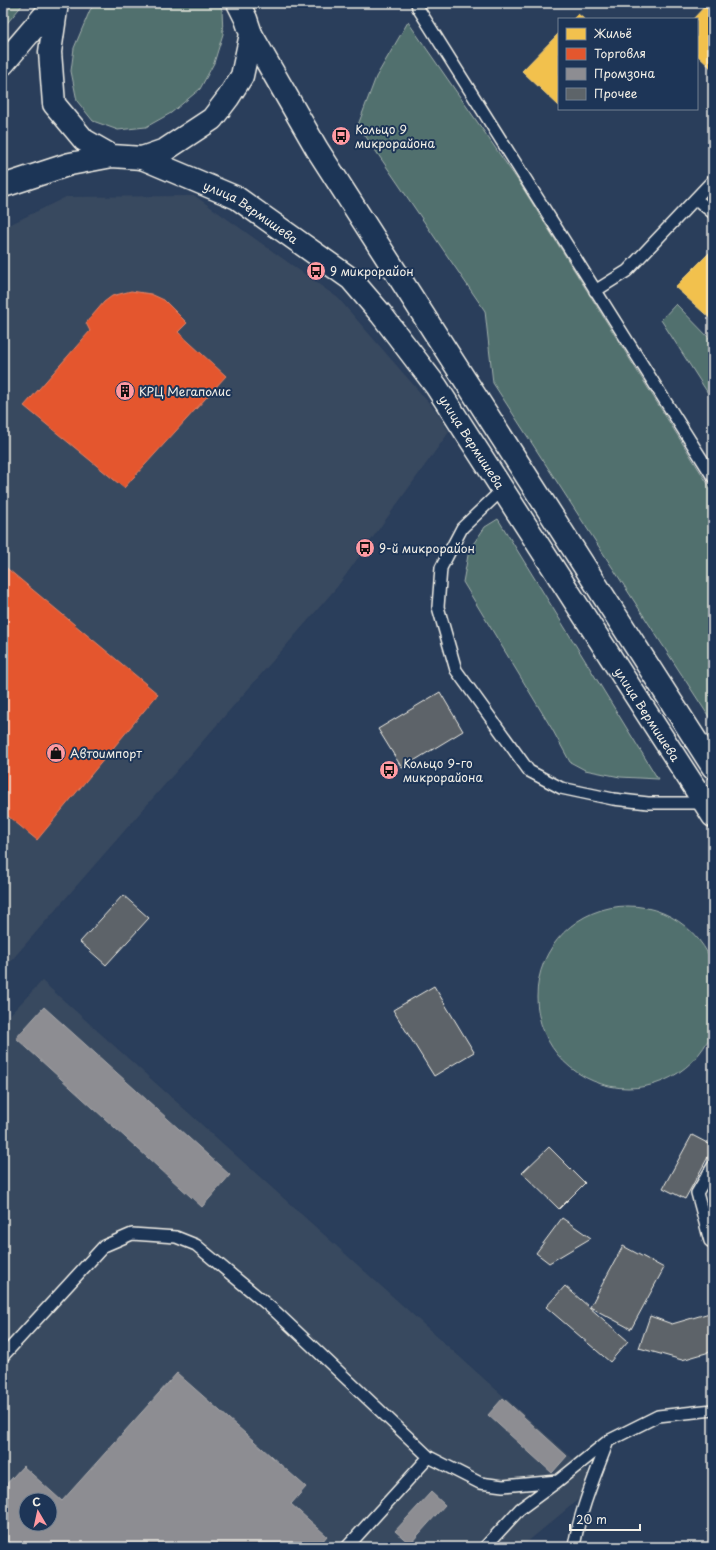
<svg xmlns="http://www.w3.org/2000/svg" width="716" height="1550" font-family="'Playpen Sans',sans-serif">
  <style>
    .built { fill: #39495f; fill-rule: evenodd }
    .green { fill: #516f6e; stroke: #a2b0ab }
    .homes { fill: #f2c14e; stroke: #f3cf7c }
    .shops { fill: #e4572e; stroke: #e98566 }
    .industry { fill: #8d8d92; stroke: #acabac; fill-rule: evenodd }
    .building { fill: #5d6469; stroke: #f4f1e8 }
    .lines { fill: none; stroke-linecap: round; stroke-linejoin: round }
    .lane-casing { stroke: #f4f1e8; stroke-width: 14 }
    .secondary-casing { stroke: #f4f1e8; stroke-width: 25 }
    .primary-casing { stroke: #f4f1e8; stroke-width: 25 }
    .lane { stroke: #1d3557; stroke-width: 11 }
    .secondary { stroke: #1d3557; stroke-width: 22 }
    .primary { stroke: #1d3557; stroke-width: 22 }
    .labels { text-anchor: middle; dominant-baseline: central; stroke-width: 4; stroke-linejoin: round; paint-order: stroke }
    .poi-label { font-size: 12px; fill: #f4f1e8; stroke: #1d3557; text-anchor: start }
    .street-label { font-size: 12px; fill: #f4f1e8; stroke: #1d3557 }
  </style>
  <rect width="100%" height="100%" fill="#2a3e5b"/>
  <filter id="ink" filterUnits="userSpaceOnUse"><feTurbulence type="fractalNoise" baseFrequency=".025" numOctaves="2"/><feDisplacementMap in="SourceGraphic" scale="8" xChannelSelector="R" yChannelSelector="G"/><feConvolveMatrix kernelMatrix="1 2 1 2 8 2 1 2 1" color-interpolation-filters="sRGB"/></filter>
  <g filter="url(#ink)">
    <path class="built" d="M195,196L338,298L436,411L449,432L337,587L3,970V228L66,197Z
      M42,981L592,1476L585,1494L521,1547H3V1022ZM26,1500H50V1524H26Z"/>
    <path class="green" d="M8,3H24L3,28V9Z
      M96,3H219L222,10L223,34L214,63L200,89L171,113L146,127L118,130L93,121L77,101L71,71L74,48L90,10Z
      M408,22L519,182L713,492V723L493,383L485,311L358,125L376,77Z
      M676,304L713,342V401L661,320Z
      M498,519L658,779L620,777L585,770L570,762L552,729L463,582L469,550L485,527Z
      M537 997a91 91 0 1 1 182 0a91 91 0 1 1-182 0Z"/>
    <path class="homes" d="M708,3H713V70L697,55V19H693Z
      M578,14L584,19H573Z
      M559,33V106L522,71Z
      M710,252L713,255V321L675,287Z"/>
    <path class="shops" d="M131,291L151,294L164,300L187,323L178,332L226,376L124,488L24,406L90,331L86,323L104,302L112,296Z
      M3,565L158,694L37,840L3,812Z
      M713,1194V1215L704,1210Z"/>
    <path class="industry" d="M44,1007L230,1175L202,1207L16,1038Z
      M177,1373L306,1487L291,1504L327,1536L318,1547H3V1488L23,1466L62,1501ZM26,1500H50V1524H26Z
      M503,1398L567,1456L552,1473L488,1415Z
      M431,1492L445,1505L410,1544L395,1531Z"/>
    <path class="building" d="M440,692L463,731L402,768L378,729Z
      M123,895L149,918L106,965L80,942Z
      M434,986L474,1052L434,1076L393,1010Z
      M692,1135L713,1146V1148L685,1199L663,1188Z
      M549,1147L585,1183L559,1209L522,1173Z
      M562,1218L591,1238L549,1263L536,1253Z
      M623,1246L664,1268L631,1329L590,1307Z
      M565,1286L628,1341L610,1362L546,1307Z
      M713,1312V1351L682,1360L639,1348L650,1316L672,1324Z"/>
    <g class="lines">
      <defs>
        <path id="lane" d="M417,3L418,8L713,477
          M696,199L713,213
          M595,291L627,271L713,180
          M503,489L462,528L441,568L438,607L456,670L529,771L561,788L613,799L648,803H705
          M713,1166L697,1193L710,1241L713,1243
          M3,1356L104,1246L132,1234L176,1237L196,1245L276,1312L429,1457L480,1483L503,1486L558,1481
          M347,1547L429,1457
          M485,1547L520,1509L558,1481L608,1441
          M574,1547C579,1513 596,1473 608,1441L658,1416L713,1410"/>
        <g id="secondary">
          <path d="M251,34L317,149L713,767"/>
          <path id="s1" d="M142,158L237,198L351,279L381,314L436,386L713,816"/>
        </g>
        <path id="primary" d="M57,3L50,52L54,104L84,140L112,156L142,158L165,150L212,119L228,98L242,76L251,34L246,19L238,3
          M3,64L55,3
          M3,186L70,164L112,156"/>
      </defs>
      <use href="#lane" class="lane-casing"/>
      <use href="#secondary" class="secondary-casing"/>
      <use href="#primary" class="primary-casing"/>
      <use href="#lane" class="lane"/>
      <use href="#secondary" class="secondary"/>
      <use href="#primary" class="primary"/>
    </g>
  </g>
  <defs>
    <symbol id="bus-disc" viewBox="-11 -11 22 22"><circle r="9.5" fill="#ff9aa2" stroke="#1d3557"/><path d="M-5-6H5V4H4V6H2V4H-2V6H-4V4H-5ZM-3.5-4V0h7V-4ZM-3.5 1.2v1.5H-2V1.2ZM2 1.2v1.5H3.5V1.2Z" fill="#111"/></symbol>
    <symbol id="building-disc" viewBox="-11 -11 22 22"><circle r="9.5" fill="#ff9aa2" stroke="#1d3557"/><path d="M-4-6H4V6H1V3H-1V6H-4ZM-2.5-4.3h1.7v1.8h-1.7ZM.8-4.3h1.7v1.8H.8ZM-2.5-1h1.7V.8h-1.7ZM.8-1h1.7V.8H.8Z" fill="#111"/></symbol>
    <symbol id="shop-disc" viewBox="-11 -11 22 22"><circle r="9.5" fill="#ff9aa2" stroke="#1d3557"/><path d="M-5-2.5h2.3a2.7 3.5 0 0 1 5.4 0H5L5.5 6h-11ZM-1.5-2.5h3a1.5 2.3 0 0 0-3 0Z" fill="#111"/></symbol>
  </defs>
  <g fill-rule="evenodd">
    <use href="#bus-disc" x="330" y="125" width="22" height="22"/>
    <use href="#bus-disc" x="305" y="260" width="22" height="22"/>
    <use href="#building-disc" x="114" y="380" width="22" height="22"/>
    <use href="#bus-disc" x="354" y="537" width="22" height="22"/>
    <use href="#shop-disc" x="45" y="742" width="22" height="22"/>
    <use href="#bus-disc" x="378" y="759" width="22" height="22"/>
  </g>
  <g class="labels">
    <g class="poi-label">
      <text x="355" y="129">Кольцо 9<tspan x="355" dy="14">микрорайона</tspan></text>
      <text x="330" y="271">9 микрорайон</text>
      <text x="139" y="391">КРЦ Мегаполис</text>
      <text x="379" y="548">9-й микрорайон</text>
      <text x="70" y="753">Автоимпорт</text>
      <text x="403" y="763">Кольцо 9-го<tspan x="403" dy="14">микрорайона</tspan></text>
    </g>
    <g class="street-label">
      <text stroke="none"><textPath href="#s1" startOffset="122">улица Вермишева</textPath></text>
      <text stroke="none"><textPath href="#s1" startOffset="446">улица Вермишева</textPath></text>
      <text stroke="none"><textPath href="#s1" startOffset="770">улица Вермишева</textPath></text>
    </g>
  </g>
  <rect width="716" height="1550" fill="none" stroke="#1d3557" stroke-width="16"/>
  <rect x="8" y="8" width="700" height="1534" fill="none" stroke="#f4f1e8" stroke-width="1.5" filter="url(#ink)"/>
  <rect x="558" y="18" width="140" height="92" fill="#1d3557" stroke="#738091"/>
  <rect x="566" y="28" width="20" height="12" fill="#f2c14e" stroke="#738091"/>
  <text x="594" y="38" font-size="12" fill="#f4f1e8">Жильё</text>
  <rect x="566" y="48" width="20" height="12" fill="#e4572e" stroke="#738091"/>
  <text x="594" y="58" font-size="12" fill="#f4f1e8">Торговля</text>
  <rect x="566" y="68" width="20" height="12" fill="#8d8d92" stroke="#738091"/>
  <text x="594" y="78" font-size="12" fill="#f4f1e8">Промзона</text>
  <rect x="566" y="88" width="20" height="12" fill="#5d6469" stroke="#738091"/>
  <text x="594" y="98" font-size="12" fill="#f4f1e8">Прочее</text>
  <g transform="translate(38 1512) rotate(351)"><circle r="19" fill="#1d3557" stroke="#738091"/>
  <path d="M0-3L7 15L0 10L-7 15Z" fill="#ff9aa2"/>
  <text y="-6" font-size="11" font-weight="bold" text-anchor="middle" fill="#f4f1e8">С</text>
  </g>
  <path d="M570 1524v6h70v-6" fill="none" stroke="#f4f1e8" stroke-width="2"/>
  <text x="576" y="1524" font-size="12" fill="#f4f1e8" stroke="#1d3557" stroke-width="3" paint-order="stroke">20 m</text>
</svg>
